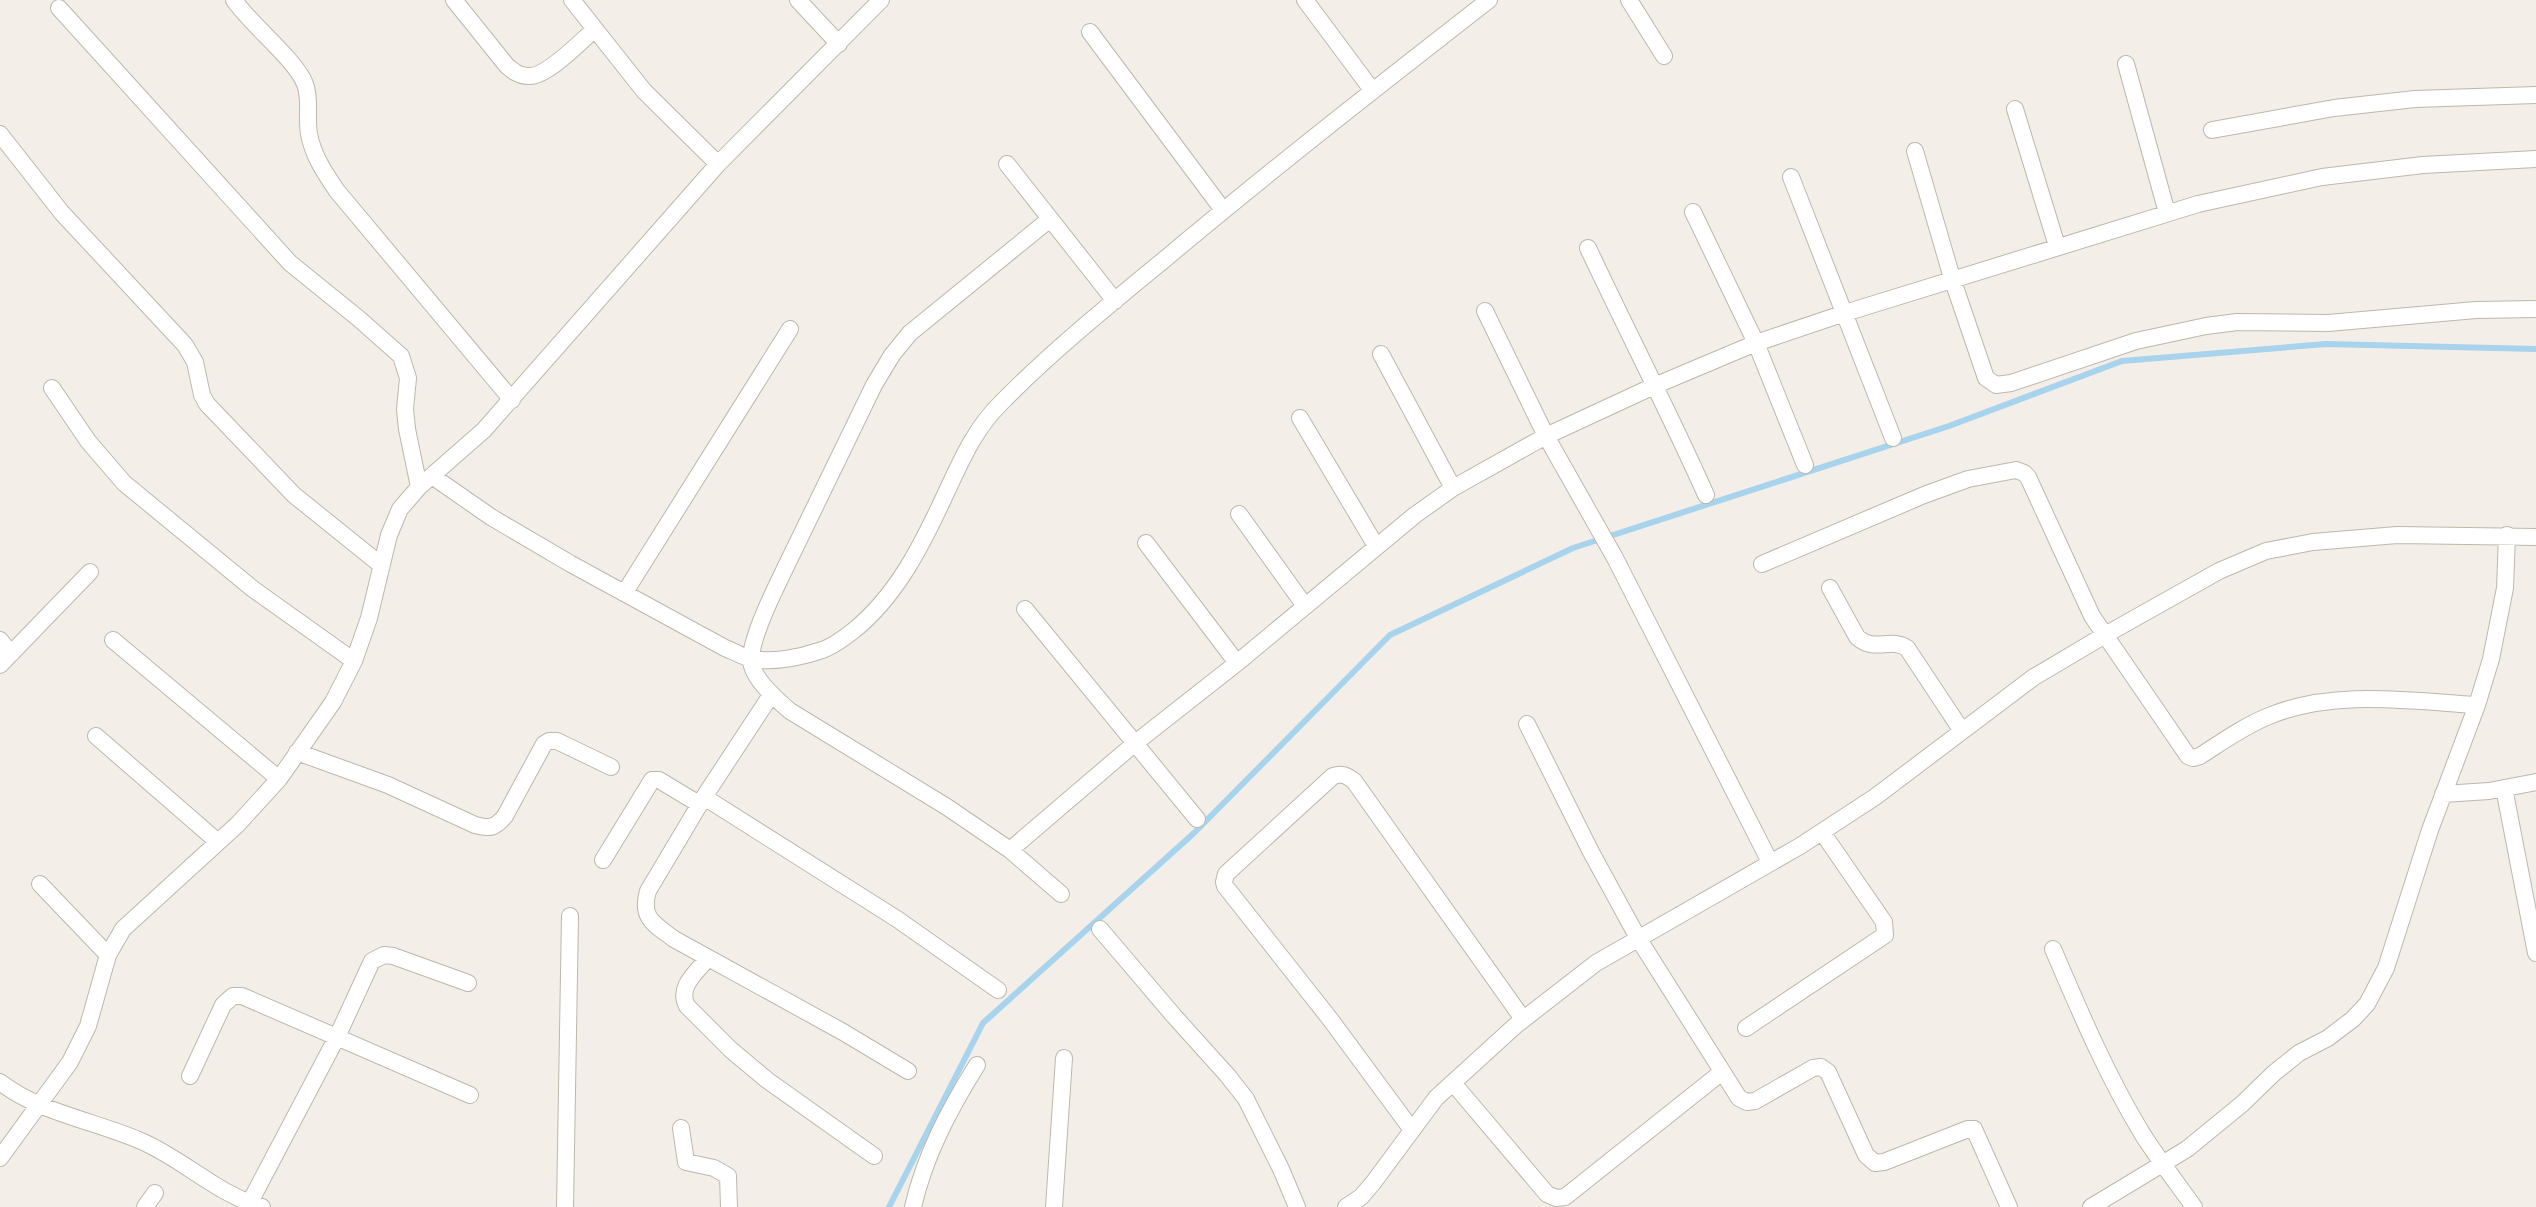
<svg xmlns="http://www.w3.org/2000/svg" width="2536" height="1207" font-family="'Varela Round',sans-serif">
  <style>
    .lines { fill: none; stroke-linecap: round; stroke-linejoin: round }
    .stream { stroke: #a7d3ed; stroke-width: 6 }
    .street-casing { stroke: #beb7ab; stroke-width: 18 }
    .street { stroke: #fff; stroke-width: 16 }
  </style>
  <rect width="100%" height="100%" fill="#f3efe8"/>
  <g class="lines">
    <path class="stream" d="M889,1207L983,1023L1194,833L1390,635L1573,548L1949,426L2122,361L2326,344L2536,349"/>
    <defs>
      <path id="street" d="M234,0C251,25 296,60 305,84C311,100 306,117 309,134C313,156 325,173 337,191L512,400
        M454,0L507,66C513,71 519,76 528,76C546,78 580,42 594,30
        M572,0L644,91L718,164
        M798,0L839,44
        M1305,0L1372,90
        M1629,0L1664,56
        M59,8L290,263L358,318L401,356L408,378L405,409L407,429L419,487
        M1090,32L1223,210
        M2126,64L2167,213
        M2015,109L2057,246
        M2212,130L2334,108L2415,99L2536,95
        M0,134L62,213L185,345L195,362L202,395L207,404L294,495L381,565
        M1915,151L1952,278L1986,378L1996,385L2011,383L2136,341L2206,326L2237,322L2328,323L2476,310L2536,309
        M1007,164L1115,301
        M1791,177L1893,438
        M1693,212L1756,343L1805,465
        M1050,219L910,333L892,355L874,385C846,442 819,498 792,554C780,579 753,631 751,657C749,676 777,700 790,711L947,807L1010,850L1061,894
        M1588,248C1627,331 1669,412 1706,495
        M1485,311L1546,436L1615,558L1770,862
        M1381,354L1453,488
        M52,388L88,441L124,483L253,589L354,661
        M1300,418L1376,546
        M432,476L491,517L571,564L725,648C733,651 741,656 749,658C770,664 802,657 822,650C832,647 844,638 853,631C897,596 923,543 946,493C961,461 974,430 1000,404C1051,352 1109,305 1165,259C1271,170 1380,85 1489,0
        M1239,514L1305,606
        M1146,543L1237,663
        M1762,564L1924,495L1968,479L2016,470L2024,473L2028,477L2092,616L2188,756L2193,758L2200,756C2222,742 2244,726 2269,716C2333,689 2410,701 2477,705
        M1830,588L1857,637C1874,653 1890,637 1907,648L1962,731
        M625,592L790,329
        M1025,609L1197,819
        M0,640L11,654
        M113,640L279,779
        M0,665L90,572
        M771,695L704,797L648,891C640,918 654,924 674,939L843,1032L908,1071
        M1527,724L1591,852L1638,938L1739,1098L1747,1102L1755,1101L1813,1068L1821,1067L1828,1072L1866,1155L1875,1163L1884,1162L1968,1129H1974L2009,1207
        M96,736L218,842
        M297,752L388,785L475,825C490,829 495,828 505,816L544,744L549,741H557L611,767
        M2504,788L2536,953
        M2443,794L2489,791L2536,782
        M704,797L897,919L998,990
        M1010,850L1134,744L1237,663L1415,515L1453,488L1546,436L1654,386L1756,343L1845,313L2198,204L2322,177L2423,165L2536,159
        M603,860L652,780H659L699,804
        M40,884L108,955
        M1100,929L1174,1016L1228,1076L1246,1099L1281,1169L1297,1207
        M2053,949C2080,1012 2107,1076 2143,1135C2159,1160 2177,1183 2194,1207
        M708,958C696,973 677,987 687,1006L730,1049L767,1080L874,1156
        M1746,1028L1885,935L1884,922L1822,832
        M190,1076L223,1005L233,996H242L470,1095
        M0,1082C40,1113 95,1121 141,1141C183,1159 217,1194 262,1207
        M1453,1083L1547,1194L1556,1198L1565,1197L1722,1072
        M681,1128L686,1162L714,1168L728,1176L729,1207
        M1412,1130L1330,1019L1225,886L1224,882L1226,874L1333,776C1342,773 1346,775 1354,781L1523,1019
        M0,1158L70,1062L88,1026L108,955L123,929L238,824L279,779L333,702L354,661L369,618L389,535L400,509L419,487L484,430L718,164L881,0
        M249,1204L337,1037L372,961L384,955L393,956L468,983
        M145,1207L155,1193
        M565,1207L570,916
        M913,1207C925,1155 949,1110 977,1065
        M1054,1207L1064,1058
        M1346,1207L1361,1197L1373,1183L1436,1098L1515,1026L1596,963L1800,846L1875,797L2034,677L2105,635L2219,571L2266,551L2313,542L2397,535L2536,537
        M2091,1207L2187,1149L2242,1104L2274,1073L2299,1053L2328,1038L2353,1019L2367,1004L2386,968L2430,830L2477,705L2491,659L2505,588L2507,535"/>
    </defs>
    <use href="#street" class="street-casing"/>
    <use href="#street" class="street"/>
  </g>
</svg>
